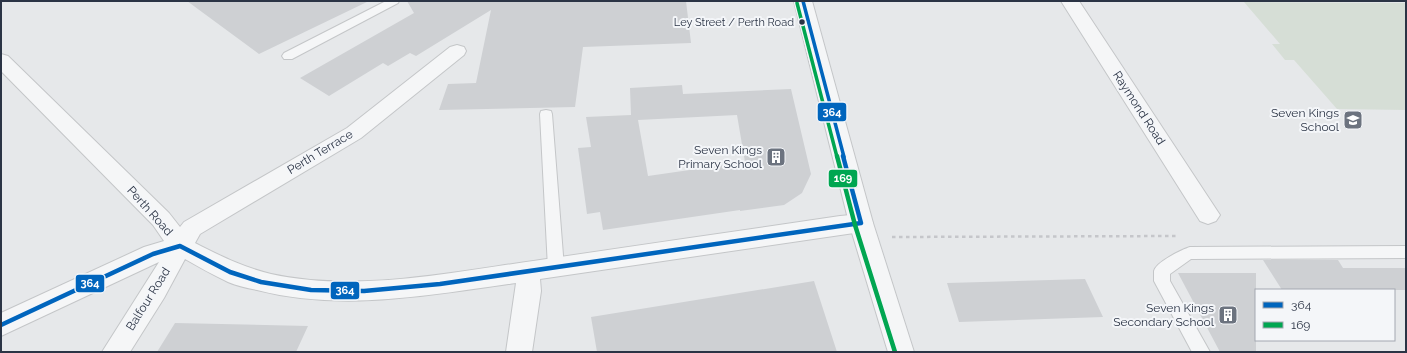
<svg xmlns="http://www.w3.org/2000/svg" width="1407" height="353" font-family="Raleway,sans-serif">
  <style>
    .green { fill: #d6ded6 }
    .building { fill: #ced0d3; fill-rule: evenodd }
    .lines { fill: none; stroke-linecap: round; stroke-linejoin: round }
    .service-casing { stroke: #c4c6c8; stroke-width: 2 }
    .minor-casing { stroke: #c4c6c8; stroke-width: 2 }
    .tertiary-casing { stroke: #c4c6c8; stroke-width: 2 }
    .path { stroke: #c5c6ca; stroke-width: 2.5; stroke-dasharray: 3.5 3.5; stroke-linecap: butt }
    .service { fill: #f5f6f7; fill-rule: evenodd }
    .minor { fill: #f5f6f7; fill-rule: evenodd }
    .tertiary { fill: #f5f6f7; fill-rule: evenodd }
    .bus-1-far1-casing { stroke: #f4f6f9; stroke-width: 6 }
    .bus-1-casing { stroke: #f4f6f9; stroke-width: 8 }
    .bus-2-far1-casing { stroke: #f4f6f9; stroke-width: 6 }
    .bus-2-casing { stroke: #f4f6f9; stroke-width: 8 }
    .bus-1-far1 { stroke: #0065bd; stroke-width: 3.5 }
    .bus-1 { stroke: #0065bd; stroke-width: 4.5 }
    .bus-2-far1 { stroke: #00a651; stroke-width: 3.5 }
    .bus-2 { stroke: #00a651; stroke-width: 4.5 }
    .bus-dot { fill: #2b3445; stroke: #f4f6f9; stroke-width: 1.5 }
    .labels { text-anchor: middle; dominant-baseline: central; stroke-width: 4; stroke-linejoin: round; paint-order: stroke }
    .bus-label { font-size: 11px; fill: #2b3445; stroke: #f4f6f9; text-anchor: end }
    .street-label { font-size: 12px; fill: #2b3445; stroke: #f4f6f9 }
    .poi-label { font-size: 12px; fill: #2b3445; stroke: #f4f6f9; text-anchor: end }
    .line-badge { stroke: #f4f6f9; stroke-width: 1.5 }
    .badge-label { font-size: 11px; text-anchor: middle; font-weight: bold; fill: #fff }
  </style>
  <rect width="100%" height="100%" fill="#e6e8ea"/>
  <path class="green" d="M1244,2L1406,3V110L1337,109L1294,60H1285L1272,44H1280Z"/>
  <path class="building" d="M187,1H369L259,54Z
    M407,1H686L691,43L583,47L575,107L439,110L448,84L476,83L491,10L416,56L410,53L388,66L383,63L329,96L300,78L414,13Z
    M682,85L683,94L791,89L811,174L802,193L784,205L740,211V210L603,230L600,212L587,214L578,148L591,147L586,117L631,115L630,88ZM737,115L745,162L648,176L638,120Z
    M1263,260H1338L1343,268H1406V290H1282Z
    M1178,273H1256V352H1220Z
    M1085,279L1103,317L959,322L947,283Z
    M814,281L837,352H597L591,317Z
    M175,323L308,326L296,352H157Z"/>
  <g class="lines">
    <defs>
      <path id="service" d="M386,1H399L398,3L292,59H284L282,56L284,53Z
        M546,110L551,111L552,114L564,268L562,272L556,274L550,272L548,268L540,114L541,111Z
        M1406,246V258L1191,259L1170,274V281L1210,352H1192L1154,281C1154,278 1154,274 1154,271C1156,262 1181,250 1190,247Z"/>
      <path id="minor" d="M1061,1H1079L1216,209L1220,215L1216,221L1208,224L1200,221Z
        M457,45L464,47L466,51L464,55L361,138L200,234L195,243C221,256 242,267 271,274C357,293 453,272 540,260C640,245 740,231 840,216L861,214L869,217L873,223L869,229L861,232L540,279L541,291L532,352H506L516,283C430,295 342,312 257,290C247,288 237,286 228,282C213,275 199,267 185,259L164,298L130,352H102L159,262L1,336V313L144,247L164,241L153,225L1,71V54L8,56L169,213L180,227L184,222L347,128L450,47Z"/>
      <path id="tertiary" d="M794,1H812L873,223L914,352H888L849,223Z"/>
    </defs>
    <use href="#service" class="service-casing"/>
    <use href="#minor" class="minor-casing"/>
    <use href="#tertiary" class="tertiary-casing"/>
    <path class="path" d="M892,237L1179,236"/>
    <use href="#service" class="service"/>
    <use href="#minor" class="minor"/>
    <use href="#tertiary" class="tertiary"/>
    <defs>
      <path id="bus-1-far1" d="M803,1L844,157"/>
      <path id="bus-1" d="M843,156L861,223
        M180,246L230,272L261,282L311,290L364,291L440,284L861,223
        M1,325L153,254L180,246"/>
      <path id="bus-2-far1" d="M797,3L837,157"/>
      <path id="bus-2" d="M837,156L855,225L895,352"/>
    </defs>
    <use href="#bus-1-far1" class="bus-1-far1-casing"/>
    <use href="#bus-1" class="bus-1-casing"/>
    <use href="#bus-2-far1" class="bus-2-far1-casing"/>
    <use href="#bus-2" class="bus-2-casing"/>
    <use href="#bus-1-far1" class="bus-1-far1"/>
    <use href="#bus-1" class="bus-1"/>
    <use href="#bus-2-far1" class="bus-2-far1"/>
    <use href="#bus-2" class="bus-2"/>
  </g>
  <defs>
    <symbol id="school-square" viewBox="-11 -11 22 22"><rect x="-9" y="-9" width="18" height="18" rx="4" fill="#6c737f" stroke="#f4f6f9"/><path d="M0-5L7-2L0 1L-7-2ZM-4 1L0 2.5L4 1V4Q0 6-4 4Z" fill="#fff"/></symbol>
    <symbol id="building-square" viewBox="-11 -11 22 22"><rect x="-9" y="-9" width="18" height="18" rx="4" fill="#6c737f" stroke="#f4f6f9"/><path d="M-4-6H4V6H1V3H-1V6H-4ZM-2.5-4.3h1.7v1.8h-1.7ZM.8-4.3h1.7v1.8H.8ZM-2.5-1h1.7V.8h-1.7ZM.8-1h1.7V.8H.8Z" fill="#fff"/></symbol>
  </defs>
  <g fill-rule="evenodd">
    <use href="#school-square" x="1342" y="109" width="22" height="22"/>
    <use href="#building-square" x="765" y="146" width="22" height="22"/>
    <use href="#building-square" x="1217" y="304" width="22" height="22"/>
  </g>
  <circle class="bus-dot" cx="802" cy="22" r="3.5"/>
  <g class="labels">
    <g class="bus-label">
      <text x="794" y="22">Ley Street / Perth Road</text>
    </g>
    <g class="street-label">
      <text transform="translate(1139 108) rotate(57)">Raymond Road</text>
      <text transform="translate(320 152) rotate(-31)">Perth Terrace</text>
      <text transform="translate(150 211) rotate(48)">Perth Road</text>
      <text transform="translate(148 299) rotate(-58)">Balfour Road</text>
    </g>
    <g class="poi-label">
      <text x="1339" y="113">Seven Kings<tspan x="1339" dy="14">School</tspan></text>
      <text x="762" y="150">Seven Kings<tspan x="762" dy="14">Primary School</tspan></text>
      <text x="1214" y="308">Seven Kings<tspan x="1214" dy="14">Secondary School</tspan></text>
    </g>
  </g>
  <g class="line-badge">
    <rect x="817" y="102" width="30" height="20" rx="4" fill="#0065bd"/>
    <rect x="828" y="169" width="30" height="19" rx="4" fill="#00a651"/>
    <rect x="75" y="274" width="30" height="19" rx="4" fill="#0065bd"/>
    <rect x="330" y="281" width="30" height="19" rx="4" fill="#0065bd"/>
  </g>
  <g class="badge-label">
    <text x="832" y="116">364</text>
    <text x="843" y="182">169</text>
    <text x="90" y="287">364</text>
    <text x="345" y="294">364</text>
  </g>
  <rect width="1407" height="353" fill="none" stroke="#2b3445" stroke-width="4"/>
  <rect x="1255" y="289" width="140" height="52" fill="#f4f6f9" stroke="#a4a8b1"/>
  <rect x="1263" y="302" width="20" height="6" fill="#0065bd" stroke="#a4a8b1"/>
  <text x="1291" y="309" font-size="12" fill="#2b3445">364</text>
  <rect x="1263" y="322" width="20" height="6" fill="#00a651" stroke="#a4a8b1"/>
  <text x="1291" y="329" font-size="12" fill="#2b3445">169</text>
</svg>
